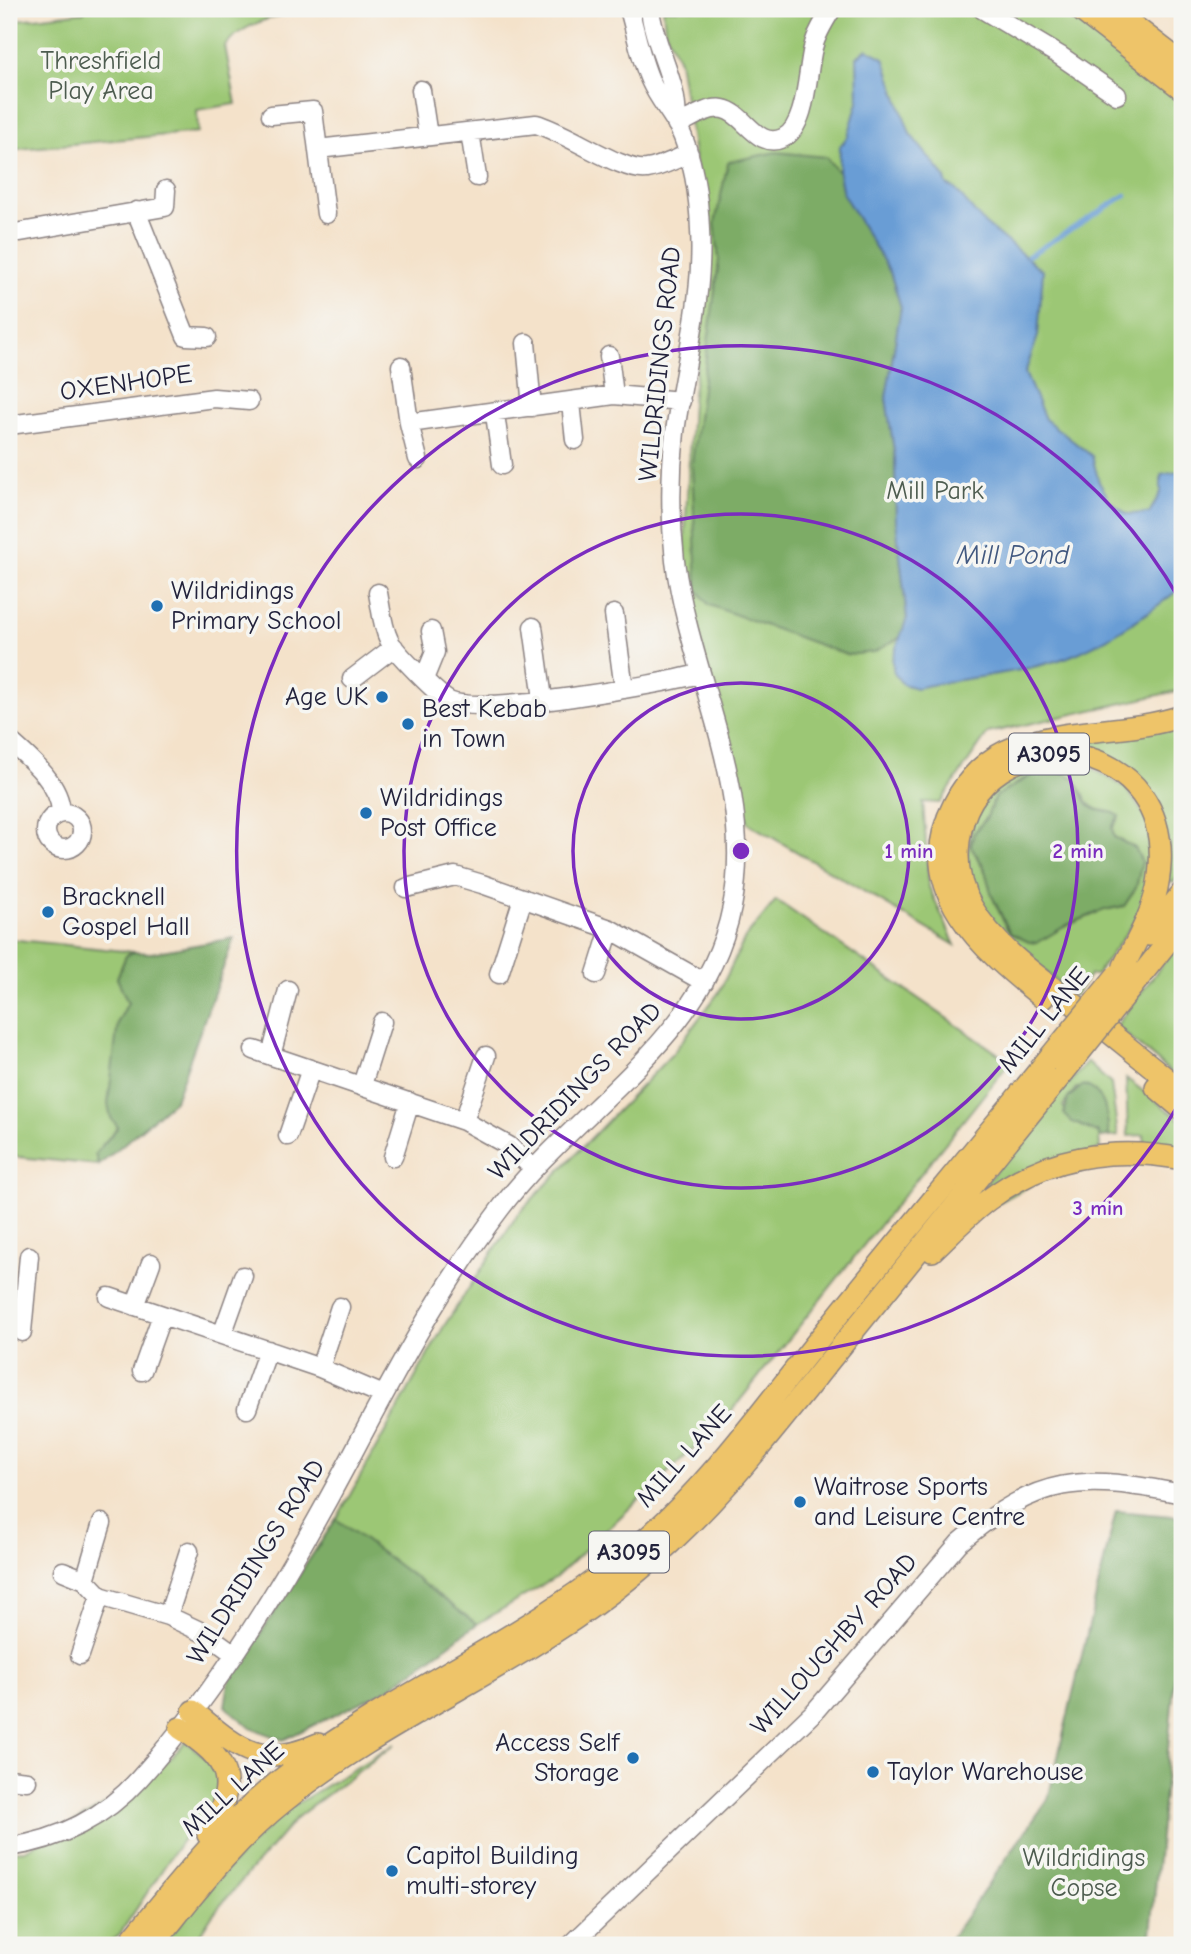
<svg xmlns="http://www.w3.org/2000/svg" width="1191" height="1954" font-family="'Comic Neue',sans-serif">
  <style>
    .green { fill: #9cc774; stroke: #5f7458; stroke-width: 2; fill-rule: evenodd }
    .forest { fill: #7dac66; stroke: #506750; stroke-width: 2 }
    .water { fill: #699dd5; stroke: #466088; stroke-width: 2 }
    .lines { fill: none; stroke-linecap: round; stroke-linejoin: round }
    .stream { stroke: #699dd5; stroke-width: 4.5 }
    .minor-casing { stroke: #8b8282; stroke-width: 21 }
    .major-casing { stroke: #8b8282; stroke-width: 24 }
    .minor { stroke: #fff; stroke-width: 18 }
    .major { stroke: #eec469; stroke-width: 21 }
    .major-bridge-casing { stroke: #8b8282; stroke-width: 24; stroke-linecap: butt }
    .major-bridge { stroke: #eec469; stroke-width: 21 }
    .ring { fill: none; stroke: #7b2cbf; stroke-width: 3.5 }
    .poi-dot { fill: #1f6fb2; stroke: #f6f6f2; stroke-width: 2.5 }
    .labels { text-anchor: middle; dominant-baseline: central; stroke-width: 7; stroke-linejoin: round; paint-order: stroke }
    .shield { fill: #f6f6f2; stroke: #626272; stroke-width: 2 }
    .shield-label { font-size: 24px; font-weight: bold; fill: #22223b }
    .park-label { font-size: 26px; fill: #4d5c4f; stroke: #f6f6f2 }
    .street-label { font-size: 26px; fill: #22223b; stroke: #f6f6f2 }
    .poi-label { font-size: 26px; fill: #22223b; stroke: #f6f6f2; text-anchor: start }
    .water-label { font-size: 28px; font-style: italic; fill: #425980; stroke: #f6f6f2 }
    .centre { fill: #7b2cbf; stroke: #f6f6f2; stroke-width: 3.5 }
    .ring-label { font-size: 21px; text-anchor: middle; font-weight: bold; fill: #7b2cbf; stroke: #f6f6f2; stroke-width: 7; stroke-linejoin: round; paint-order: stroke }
  </style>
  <rect width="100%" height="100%" fill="#f6f6f2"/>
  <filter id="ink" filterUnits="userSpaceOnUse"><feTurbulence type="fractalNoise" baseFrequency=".0143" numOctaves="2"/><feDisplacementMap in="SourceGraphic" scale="14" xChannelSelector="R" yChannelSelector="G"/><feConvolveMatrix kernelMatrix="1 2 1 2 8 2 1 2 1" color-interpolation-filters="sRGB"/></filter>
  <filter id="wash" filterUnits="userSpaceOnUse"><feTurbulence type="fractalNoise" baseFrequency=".00686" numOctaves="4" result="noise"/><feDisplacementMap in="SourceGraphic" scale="28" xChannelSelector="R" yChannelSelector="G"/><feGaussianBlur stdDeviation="1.57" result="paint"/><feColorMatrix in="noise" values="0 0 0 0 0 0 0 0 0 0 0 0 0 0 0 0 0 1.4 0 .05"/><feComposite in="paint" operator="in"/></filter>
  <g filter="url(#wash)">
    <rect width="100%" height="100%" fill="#f4e2ca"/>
    <path class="green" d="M84,9H306C279,15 242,23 225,46L236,104L197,110L198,132L9,150V14L18,20L84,12Z
      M663,9H1061L1182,99V690L988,733L940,803L923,802L929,887L955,945L748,823L706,668L684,556L692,401L711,260L679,61L665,30Z
      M1182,725V872L1173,883L1168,881C1173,848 1164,812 1142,786C1059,690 906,787 959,902C970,926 991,945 1011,962L1006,964C986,946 964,924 953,898C926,833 967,767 1029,746C1078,730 1133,736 1182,725Z
      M1083,763L1126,788L1149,822L1150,891L1135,921L1096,975H1090L1074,996L995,930L964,877L974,808L1017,768ZM1047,770L1084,794C1088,811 1105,810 1119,817L1111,831L1114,837L1135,848C1141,872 1139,886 1124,906L1104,910L1029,942L1010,932L1006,927L992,896L987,876L971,846L972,839L987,817L993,801L1021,780Z
      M776,900L1010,1062L725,1419L555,1578L477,1624L336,1520L444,1326L518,1214L673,1053L719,992L745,938Z
      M1182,938V1076L1179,1073L1174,1075L1116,1026Z
      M9,939L133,952L126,956L117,978L128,1003L118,1022V1127L95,1154L99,1165L9,1156Z
      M1087,1062L1111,1084L1118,1136L1109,1137C1107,1117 1106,1101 1090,1088H1076L1063,1106L1072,1122L1099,1134L1100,1148L951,1228L1064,1083L1068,1085Z
      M1126,1078L1182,1121V1150L1145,1145L1144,1135L1128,1136Z
      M186,1742L217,1766V1800L182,1840L119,1935L106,1945H9V1851L25,1850L148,1780Z
      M395,1744L296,1818L213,1914L193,1945H161L229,1867L283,1812Z"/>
    <path class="forest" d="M776,152L826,157L839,173L843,194L890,272L901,307L886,398L895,457L896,520L907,619L901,637L874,652L847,655L709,605L697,589L692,463L719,260L715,223L728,162Z
      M1047,770C1088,772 1076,798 1093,808C1103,813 1110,809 1119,816L1112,827L1114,837L1135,848L1142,862L1136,888L1124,906L1104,910L1067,925L1037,943L1029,942L1010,933L992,896L984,867L971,846L974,833L987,817L996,796L1031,776Z
      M234,938L175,1100L99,1165L95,1154L118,1127L111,1118L108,1104L118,1022L128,1003L117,978L126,956L133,952L151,953Z
      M1083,1085C1107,1092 1107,1115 1109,1137L1099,1138V1133L1072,1122L1064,1114L1068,1098Z
      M1116,1511L1182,1517V1597L1150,1945H946L1048,1799Z
      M336,1519L477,1624L387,1690L283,1740L251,1728L225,1706L229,1681Z"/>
    <path class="water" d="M867,49L884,58L910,134L944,176L947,185L955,189L983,222L1043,271L1038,336L1025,373L1045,419L1092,456L1099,482L1111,502L1127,514L1149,513L1161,492V475L1182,471V587C1148,614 1110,641 1068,657C1020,674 966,677 916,688L902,684L894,673L892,660L907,618L896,520L895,457L886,398L901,307L890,272L843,194L839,173L840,146L848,136L858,102L857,57Z"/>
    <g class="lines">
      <path class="stream" d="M1028,256L1126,195"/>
    </g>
  </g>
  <g filter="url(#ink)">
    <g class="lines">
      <defs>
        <path id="minor" d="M650,9C654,48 680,84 676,122
          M982,9L1059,55L1117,95
          M421,90L428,136
          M271,115L313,111L326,214
          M677,125C690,119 708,106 723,109C745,113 757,150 783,138C807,127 807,71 813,48C816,34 825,20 832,9
          M470,132L477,177
          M318,149L536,124C566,132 624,173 647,169C661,167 675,159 689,154
          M136,211L186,336L207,337
          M9,234L165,207L166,190
          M526,343L532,407
          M609,356L614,395
          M401,366L409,423L418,459
          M571,403L575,440
          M495,414L502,465
          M409,423L614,395L681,401
          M9,425L214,398L249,401
          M378,593C381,608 382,626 389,640C394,651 438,695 449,701C483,716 657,685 699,674
          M614,614L624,689
          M533,627L543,699
          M352,679L394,647
          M424,679L435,652L431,631
          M9,740C29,758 60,783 61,812
          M46 831a18 18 0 1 1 36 0a18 18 0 1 1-36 0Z
          M406,888L455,876L482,884L610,929L704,982
          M499,974L523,898
          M596,974L610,929
          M254,1050L464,1121L509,1146L534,1169
          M271,1056L288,990
          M362,1085L382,1022
          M464,1121L486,1056
          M288,1136L311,1069
          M393,1157L410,1102
          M109,1297L320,1368L381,1394
          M135,1306L151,1263
          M22,1332L29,1256
          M222,1335L243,1276
          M320,1368L340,1307
          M142,1371L162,1315
          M247,1409L268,1350
          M63,1571L85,1580L100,1596L168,1616L208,1635L233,1653
          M85,1580L102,1523
          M168,1616L189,1551
          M80,1655L100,1596
          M9,1779L27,1781
          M9,1847C59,1840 105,1817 139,1779C221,1687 288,1575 346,1466C393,1377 439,1289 500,1209C576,1108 706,1039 732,907C756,788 690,677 675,561C670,518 670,475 675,432C684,365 704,299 700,230C699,197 693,156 678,126C669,110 658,98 650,80C640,57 636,33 629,9
          M571,1945L815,1711L959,1543C1039,1475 1081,1474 1182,1494"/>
        <path id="major" d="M1079,9L1182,89
          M1112,9L1182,63
          M1149,935L1182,893
          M1124,966C1137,940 1151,916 1157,888C1189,728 975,710 959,841C956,864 960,887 972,907C996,949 1042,979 1079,1008C1114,1036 1148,1064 1182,1091
          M1131,988L1182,924
          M1043,998C983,950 910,889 954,804C967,778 988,757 1015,747C1069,727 1128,734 1182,716
          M1156,1087L1182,1109
          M932,1251C950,1234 968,1215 988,1200C1045,1156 1113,1146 1182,1159
          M193,1711C238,1748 259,1770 318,1744
          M180,1728C231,1760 239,1782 208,1835
          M127,1945C180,1880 228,1818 296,1768C410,1684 539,1633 647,1538C713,1480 765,1406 820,1338C894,1245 971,1155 1045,1063
          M153,1945C194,1895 231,1844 282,1803C392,1714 527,1664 636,1573C711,1512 770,1435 830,1360C908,1264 986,1168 1064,1072"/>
      </defs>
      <use href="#minor" class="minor-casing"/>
      <use href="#major" class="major-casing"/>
      <use href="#minor" class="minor"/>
      <use href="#major" class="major"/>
      <defs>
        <path id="major-bridge" d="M1045,1063L1117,975
          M1064,1072L1131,988"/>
      </defs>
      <use href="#major-bridge" class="major-bridge-casing"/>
      <use href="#major-bridge" class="major-bridge"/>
    </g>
  </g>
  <g class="ring">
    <circle cx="741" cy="851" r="168"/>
    <circle cx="741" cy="851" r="337"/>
    <path d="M1181 1100A505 505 0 1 1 1181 602"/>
  </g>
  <g class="poi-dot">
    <circle cx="157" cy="606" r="7"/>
    <circle cx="382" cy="697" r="7"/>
    <circle cx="408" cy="724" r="7"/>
    <circle cx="366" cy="813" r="7"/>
    <circle cx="48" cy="912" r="7"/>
    <circle cx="800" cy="1502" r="7"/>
    <circle cx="633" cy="1758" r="7"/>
    <circle cx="873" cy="1772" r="7"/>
    <circle cx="392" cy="1871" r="7"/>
  </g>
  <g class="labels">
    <g class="shield">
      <rect x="1009" y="733.5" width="80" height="41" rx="5"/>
      <rect x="589" y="1531.5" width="80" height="41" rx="5"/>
    </g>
    <g class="shield-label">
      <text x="1049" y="754">A3095</text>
      <text x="629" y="1552">A3095</text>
    </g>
    <g class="park-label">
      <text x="101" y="61">Threshfield<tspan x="101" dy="30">Play Area</tspan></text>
      <text x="935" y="491">Mill Park</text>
      <text x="1084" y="1858">Wildridings<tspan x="1084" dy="30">Copse</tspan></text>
    </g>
    <g class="street-label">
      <text transform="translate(660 364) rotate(-84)">WILDRIDINGS ROAD</text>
      <text transform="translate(126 383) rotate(-8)">OXENHOPE</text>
      <text transform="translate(1044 1020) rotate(-51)">MILL LANE</text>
      <text transform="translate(575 1091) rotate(-46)">WILDRIDINGS ROAD</text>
      <text transform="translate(684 1456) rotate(-48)">MILL LANE</text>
      <text transform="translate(256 1562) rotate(-58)">WILDRIDINGS ROAD</text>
      <text transform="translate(834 1644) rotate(-48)">WILLOUGHBY ROAD</text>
      <text transform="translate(233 1789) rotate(-42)">MILL LANE</text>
    </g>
    <g class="poi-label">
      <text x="171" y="591">Wildridings<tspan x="171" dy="30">Primary School</tspan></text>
      <text x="368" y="697" text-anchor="end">Age UK</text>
      <text x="422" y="709">Best Kebab<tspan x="422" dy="30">in Town</tspan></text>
      <text x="380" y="798">Wildridings<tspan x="380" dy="30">Post Office</tspan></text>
      <text x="62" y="897">Bracknell<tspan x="62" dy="30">Gospel Hall</tspan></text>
      <text x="814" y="1487">Waitrose Sports<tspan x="814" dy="30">and Leisure Centre</tspan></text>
      <text x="619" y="1743" text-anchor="end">Access Self<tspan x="619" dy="30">Storage</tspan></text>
      <text x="887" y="1772">Taylor Warehouse</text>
      <text x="406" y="1856">Capitol Building<tspan x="406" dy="30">multi-storey</tspan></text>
    </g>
    <g class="water-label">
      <text x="1013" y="555">Mill Pond</text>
    </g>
  </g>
  <circle cx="741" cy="851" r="10" class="centre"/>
  <g class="ring-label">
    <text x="909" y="858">1 min</text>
    <text x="1078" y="858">2 min</text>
    <text x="1098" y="1215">3 min</text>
  </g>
  <rect width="1191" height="1954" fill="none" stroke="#f6f6f2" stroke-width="35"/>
</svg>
